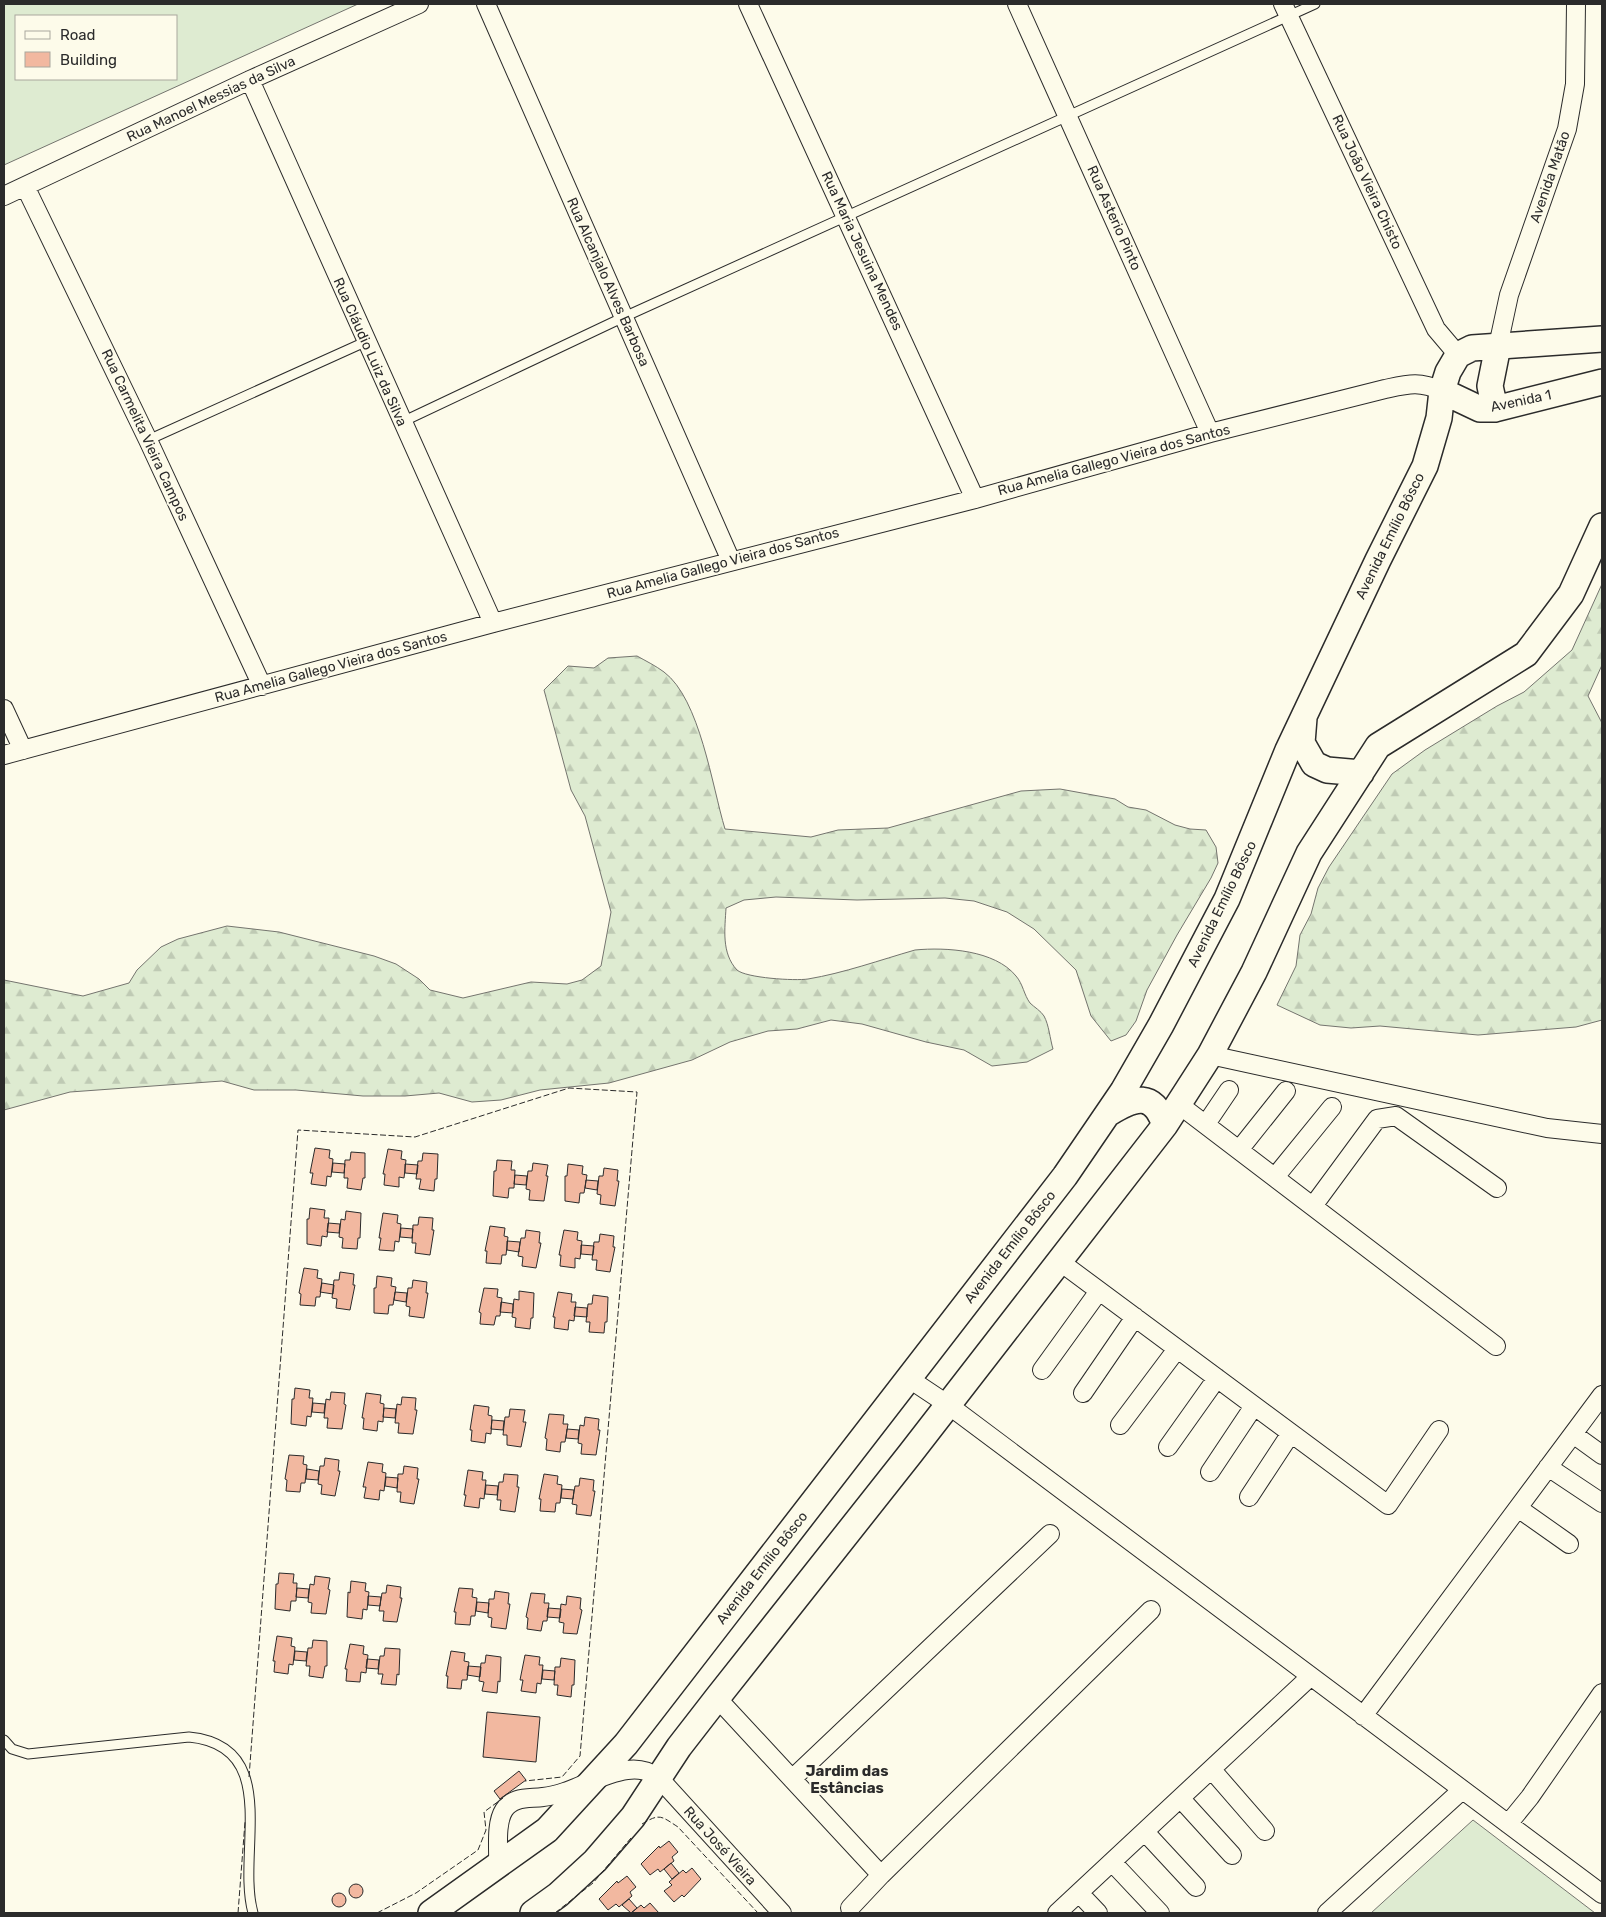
<svg xmlns="http://www.w3.org/2000/svg" width="1606" height="1917" font-family="Rubik,sans-serif">
  <style>
    .grass { fill: #deebd1; stroke: #74746e; fill-rule: evenodd }
    .forest { fill: url(#forest-firs); stroke: #74746e }
    .building { fill: #f2b8a0; stroke: #2b2b2b }
    .lines { fill: none; stroke-linecap: round; stroke-linejoin: round }
    .service-casing { stroke: #2b2b2b; stroke-width: 11 }
    .minor-casing { stroke: #2b2b2b; stroke-width: 20 }
    .secondary-casing { stroke: #2b2b2b; stroke-width: 28 }
    .service { stroke: #fdfbea; stroke-width: 9 }
    .minor { stroke: #fdfbea; stroke-width: 18 }
    .secondary { stroke: #fdfbea; stroke-width: 25 }
    .fence { stroke: #2b2b2b; stroke-width: 1; stroke-dasharray: 6 2.5; stroke-linecap: butt }
    .labels { text-anchor: middle; dominant-baseline: central; stroke-width: 4; stroke-linejoin: round; paint-order: stroke }
    .street-label { font-size: 14px; fill: #2b2b2b; stroke: #fdfbea }
    .neighbourhood-label { font-size: 15px; font-weight: bold; fill: #2b2b2b; stroke: #fdfbea }
  </style>
  <defs>
    <pattern id="forest-firs" width="22" height="20" patternUnits="userSpaceOnUse" patternTransform="scale(1.25)"><rect width="22" height="20" fill="#deebd1"/><path d="M5 1l3.5 6h-7zM16 11l3.5 6h-7z" fill="#bfcab4"/></pattern>
  </defs>
  <rect width="100%" height="100%" fill="#fdfbea"/>
  <path class="grass" d="M4,4H358L4,165ZM16,16H176V79H16Z
    M1473,1820L1595,1913H1371Z"/>
  <path class="forest" d="M1602,584V665L1588,696L1602,723V1020L1576,1027L1478,1035L1380,1026L1351,1028L1320,1025L1277,1005L1296,966L1300,935L1311,914L1318,888L1329,867L1392,774L1425,750L1497,706L1524,692L1572,650Z
    M637,656C646,661 656,666 664,672C700,699 712,786 725,829L811,837L838,830L888,828L1021,791L1060,789L1115,799L1128,807L1146,810L1175,825L1190,829L1206,830L1216,847L1218,863L1211,878L1177,935L1147,990L1136,1021L1126,1035L1111,1041L1091,1016L1076,970L1034,929L1007,912L974,901L945,898L857,900L776,897L744,900L726,908C725,928 721,953 737,970C746,978 795,981 808,979C844,973 880,960 915,950C946,947 995,950 1016,976C1023,984 1024,995 1030,1003C1034,1007 1041,1011 1044,1016C1049,1025 1050,1039 1053,1049L1027,1062L992,1066L964,1050L926,1042L862,1024L831,1020L797,1029L768,1031L730,1042L692,1060L609,1083L540,1090L501,1100L472,1102L439,1093L405,1096H363L296,1090H254L222,1081L70,1092L4,1110V980L83,996L129,983L137,970L161,947L178,939L227,926L279,932L374,956L396,964L419,979L430,990L463,998L531,982L567,984L582,980L601,966L611,912L585,816L571,790L544,690L568,666L594,668L608,658Z"/>
  <path class="building" d="M315,1148L330,1150L329,1158L333,1159L331,1177L327,1176L326,1186L311,1184L313,1173H310Z
    M388,1149L402,1151L401,1159L406,1160L404,1178L399,1177V1187L384,1185L385,1174H383Z
    M351,1152L365,1153V1178H363L361,1190L347,1188L348,1178H344L345,1160H350Z
    M423,1153L438,1154L437,1179H435L434,1191L419,1189L421,1179H416L418,1161H422Z
    M497,1160L512,1161L511,1170H515L514,1188H509L508,1198L493,1196L494,1171H496Z
    M333,1163L345,1164L344,1173L332,1172Z
    M533,1163L548,1165L546,1176H548L544,1201L529,1200L530,1190L526,1189L528,1171H532Z
    M405,1164L418,1165L417,1174L405,1173Z
    M568,1164L583,1166L582,1174L587,1175L584,1193H580L579,1203L565,1201V1176H567Z
    M604,1168L618,1170L617,1181H619L615,1206L600,1204L601,1195L597,1194L599,1176H603Z
    M515,1175L527,1176L526,1185L514,1184Z
    M586,1180L598,1181L597,1190L585,1188Z
    M310,1208L325,1210L324,1218H329L327,1237L322,1236L321,1246L307,1244V1219H309Z
    M346,1211L361,1213L360,1238H358L357,1249L342,1248L343,1238L339,1237L341,1219L345,1220Z
    M383,1213L398,1215L397,1223L401,1224L399,1242L395,1241L394,1251L379,1250L381,1238H379Z
    M419,1217L433,1218L432,1230H434L430,1255L415,1253L416,1243H412L413,1225H418Z
    M328,1223L340,1224L339,1233L327,1232Z
    M490,1226L505,1228L504,1236L508,1237L506,1255H502L501,1264L486,1263L487,1251H485Z
    M401,1228L413,1229L412,1238L400,1237Z
    M526,1230L540,1232L539,1243H541L536,1268L522,1266L523,1257L518,1256L521,1238H525Z
    M564,1230L578,1232L577,1240L582,1241L580,1259L575,1258V1268L560,1266L561,1255H559Z
    M600,1234L614,1236L613,1247H615L610,1272L596,1270L597,1260H592L594,1242H599Z
    M507,1241L520,1242L519,1252L507,1250Z
    M581,1245L594,1246L593,1255L581,1254Z
    M304,1268L318,1270L317,1278L322,1279L320,1297H316L315,1306L300,1305L301,1294L299,1293Z
    M340,1272L354,1274L353,1285H355L350,1310L336,1308L337,1299L332,1298L334,1280H339Z
    M377,1276L392,1278L391,1286L396,1287L393,1305H389L388,1314L374,1313V1288H376Z
    M413,1280L427,1282L426,1293H428L424,1318L409,1316L410,1307L406,1306L408,1288H412Z
    M322,1283L334,1285L333,1294L320,1292Z
    M484,1288L498,1289L497,1297L502,1298L500,1316H496L494,1325L480,1324L481,1313L479,1312Z
    M519,1291L534,1293L533,1318H531L530,1329L515,1327L516,1318L512,1317L514,1299L519,1300Z
    M395,1292L407,1293L406,1302L394,1300Z
    M558,1292L572,1294L571,1302H576L574,1321L569,1320L568,1330L554,1328L555,1317H553Z
    M593,1295L608,1297L607,1322H605L604,1333L589,1332L590,1322H586L588,1304H592Z
    M501,1302L513,1304V1313L500,1312Z
    M575,1307L587,1308V1317L574,1316Z
    M295,1388L310,1390L309,1398H313L311,1417L307,1416L306,1426L291,1424L292,1399H294Z
    M331,1392L345,1393L344,1404L346,1405L342,1429L327,1428L328,1418H324L326,1399L330,1400Z
    M366,1393L381,1395L380,1403L384,1404L383,1422L378,1421L377,1431L363,1429L364,1418H362Z
    M402,1397L416,1398L415,1410H417L413,1434L398,1433L399,1423H395L397,1404L401,1405Z
    M313,1403L325,1404L324,1413L312,1412Z
    M474,1405L489,1407L488,1415L492,1416L491,1434L486,1433L485,1443L471,1441L472,1430H470Z
    M384,1408L396,1409L395,1418L383,1417Z
    M510,1409L525,1410L523,1422H526L521,1447L507,1445V1435H503L505,1417H509Z
    M549,1414L564,1415L563,1424H568L565,1442H561L560,1452L546,1450L547,1439L545,1438Z
    M585,1417L599,1419L598,1430H600L596,1455L581,1454L582,1444L578,1443L580,1425L584,1426Z
    M492,1420L504,1421L503,1430L491,1429Z
    M567,1429L579,1430L578,1439L566,1438Z
    M289,1455L304,1456L303,1464L307,1465L305,1483H301L300,1492L286,1491L287,1480L285,1479Z
    M325,1458L339,1460L338,1471H340L335,1496L321,1494L322,1485L318,1484L320,1466H324Z
    M368,1462L383,1464L382,1472L386,1473L384,1491L380,1490L379,1500L364,1498L366,1487H363Z
    M404,1466L418,1468L417,1479H419L414,1504L400,1502L401,1492H397L398,1474H403Z
    M307,1469L319,1471L318,1480L306,1479Z
    M468,1470L483,1472L482,1480H486L484,1499L480,1498L479,1508L464,1506L466,1495H464Z
    M504,1474L518,1475L517,1487H519L515,1512L500,1510L501,1500H497L499,1482H503Z
    M544,1474L558,1476L557,1484L562,1485L560,1503H556L555,1512L540,1511L541,1499H539Z
    M386,1477L398,1478L397,1488L385,1486Z
    M580,1478L594,1480L593,1491H595L591,1516L576,1514L577,1505L572,1504L575,1486H579Z
    M486,1485L498,1486L497,1495L485,1494Z
    M562,1489L574,1490L573,1499L561,1498Z
    M279,1573L294,1574L293,1583H297L296,1601H291L290,1611L275,1609L276,1584H278Z
    M315,1576L330,1578L328,1589L330,1590L326,1614L311,1613L312,1603L308,1602L310,1584L314,1585Z
    M351,1581L366,1583L365,1591L369,1592L367,1610L363,1609L362,1619L347,1617L348,1592L350,1593Z
    M387,1585L401,1587L400,1598H402L397,1622L383,1621L384,1611H379L382,1593H386Z
    M297,1588L309,1589L308,1598L296,1597Z
    M459,1588L473,1589L472,1597L477,1598L475,1616H471L470,1625L455,1624L456,1612H454Z
    M495,1591L509,1593L508,1604H510L506,1629L491,1627L492,1618L488,1617L489,1599H494Z
    M531,1593L545,1594L544,1603H549L547,1621H543L541,1631L527,1629L528,1618L526,1617Z
    M368,1596L381,1597L380,1606L368,1605Z
    M567,1596L581,1598L580,1609L582,1610L577,1634L563,1633L564,1623L559,1622L561,1604L566,1605Z
    M477,1602L489,1603L488,1613L476,1611Z
    M548,1608L561,1609L560,1618L547,1617Z
    M277,1636L292,1638L291,1646L295,1647L293,1665L289,1664L288,1674L274,1672L275,1661H273Z
    M313,1640L327,1641V1666H325L323,1678L309,1676L310,1666H306L308,1648H312Z
    M350,1644L364,1646L363,1654L368,1655L366,1673L361,1672L360,1682L346,1681L347,1669H345Z
    M385,1648L400,1649L399,1675L397,1674L396,1685L381,1684L383,1674H378L380,1656H384Z
    M295,1651L307,1652L306,1661L294,1660Z
    M451,1651L465,1653L464,1661L469,1662L467,1680H462L461,1689L447,1688L448,1676H446Z
    M486,1655L501,1657L500,1682L498,1681L497,1693L482,1691L484,1682L479,1681L481,1663H485Z
    M525,1655L540,1657L539,1665H543L541,1684L537,1683L536,1693L521,1691L523,1680H520Z
    M561,1658L575,1660L574,1685H572L571,1697L557,1695L558,1685H554L555,1667H560Z
    M367,1659L379,1660L378,1669L366,1668Z
    M468,1666L481,1667L480,1677L467,1675Z
    M543,1670L555,1671L554,1680L542,1679Z
    M487,1712L540,1717L536,1762L483,1757Z
    M519,1771L526,1780L500,1799L494,1791Z
    M669,1841L678,1852L672,1857L674,1861L660,1872L658,1869L650,1875L641,1864L659,1846L660,1848Z
    M671,1863L679,1873L672,1879L664,1869Z
    M692,1868L701,1879L684,1897L682,1895L674,1902L664,1891L672,1885L669,1882L683,1870L686,1873Z
    M627,1876L636,1887L630,1892L632,1896L619,1907L616,1904L608,1910L599,1899L617,1881L618,1883Z
    M349 1891a7 7 0 1 1 14 0a7 7 0 1 1-14 0Z
    M332 1900a7 7 0 1 1 14 0a7 7 0 1 1-14 0Z
    M629,1899L637,1908L631,1913L622,1905Z
    M650,1903L659,1913H631L641,1905L644,1908Z"/>
  <g class="lines">
    <defs>
      <path id="service" d="M402,422L624,317L1315,4
        M148,440L365,342
        M4,1740L12,1749L28,1754L189,1737C283,1746 236,1852 253,1913"/>
      <path id="minor" d="M486,4L731,561
        M748,4L975,499
        M1017,4L1210,433
        M1283,4L1436,329L1458,355
        M250,80L493,623
        M25,186L148,440L262,686
        M4,196L250,80L419,4
        M1498,346L1509,295L1567,129L1575,84L1576,4
        M4,709L23,750
        M4,755L493,623L975,499L1210,433L1385,389C1409,384 1419,381 1442,391
        M1210,1055L1547,1128L1602,1134
        M1177,1103L1496,1346
        M1206,1124L1229,1090
        M1239,1150L1286,1091
        M1275,1177L1332,1107
        M1313,1206L1377,1119L1396,1116L1497,1188
        M1059,1261L1388,1505L1439,1430
        M1042,1370L1099,1291
        M908,1378L947,1404L1602,1894
        M1083,1393L1135,1317
        M1120,1425L1177,1349
        M1573,1434L1602,1455
        M1168,1447L1217,1378
        M1548,1467L1602,1503
        M1210,1472L1254,1406
        M1249,1497L1291,1433
        M1518,1508L1569,1544
        M717,1698L881,1875
        M1363,1716L1602,1395
        M1212,1770L1265,1831
        M792,1779L1050,1534
        M1181,1799L1232,1855
        M1508,1824L1530,1797L1602,1693
        M1145,1832L1196,1887
        M1112,1862L1160,1913
        M498,1867C499,1851 495,1824 504,1810C513,1796 529,1799 543,1797C572,1794 598,1774 627,1770C640,1768 649,1771 659,1778L782,1913
        M1079,1893L1098,1913
        M850,1908L881,1875L1151,1610
        M1057,1913L1310,1677
        M1327,1913L1462,1790"/>
      <path id="secondary" d="M1442,391L1480,409H1495L1602,382
        M1495,409L1490,386L1498,346
        M1304,718L1302,743L1314,764L1327,770L1361,773
        M1109,1113C1135,1097 1153,1091 1165,1125
        M431,1913L547,1830L626,1744L1065,1176L1123,1091L1161,1025L1227,899L1288,750L1378,560L1425,466L1439,418L1442,391L1448,372L1458,355L1472,348L1602,339
        M533,1913L558,1895L595,1861L633,1817L679,1747L717,1698L910,1454L1165,1125L1210,1055L1254,972L1309,853L1378,746L1526,654L1571,594L1602,526"/>
    </defs>
    <use href="#service" class="service-casing"/>
    <use href="#minor" class="minor-casing"/>
    <use href="#secondary" class="secondary-casing"/>
    <use href="#service" class="service"/>
    <use href="#minor" class="minor"/>
    <use href="#secondary" class="secondary"/>
    <path class="fence" d="M249,1777L298,1130L415,1137L569,1088L637,1092L580,1756L562,1777L525,1781
      M642,1824C660,1813 661,1816 678,1827L758,1913
      M238,1913L245,1822
      M377,1913L416,1893L478,1850L486,1830L484,1812L503,1798
      M555,1913L593,1883L631,1838"/>
  </g>
  <g class="labels">
    <g class="street-label">
      <text transform="translate(211 99) rotate(-25)">Rua Manoel Messias da Silva</text>
      <text transform="translate(1550 177) rotate(-71)">Avenida Matão</text>
      <text transform="translate(1367 182) rotate(65)">Rua João Vieira Chisto</text>
      <text transform="translate(1114 218) rotate(66)">Rua Asterio Pinto</text>
      <text transform="translate(862 251) rotate(65)">Rua Maria Jesuina Mendes</text>
      <text transform="translate(608 282) rotate(66)">Rua Alcanjalo Alves Barbosa</text>
      <text transform="translate(370 352) rotate(66)">Rua Cláudio Luiz da Silva</text>
      <text transform="translate(1521 401) rotate(-12)">Avenida 1</text>
      <text transform="translate(145 435) rotate(65)">Rua Carmelita Vieira Campos</text>
      <text transform="translate(1114 460) rotate(-15)">Rua Amelia Gallego Vieira dos Santos</text>
      <text transform="translate(1390 536) rotate(-64)">Avenida Emílio Bôsco</text>
      <text transform="translate(723 563) rotate(-15)">Rua Amelia Gallego Vieira dos Santos</text>
      <text transform="translate(331 667) rotate(-15)">Rua Amelia Gallego Vieira dos Santos</text>
      <text transform="translate(1222 904) rotate(-64)">Avenida Emílio Bôsco</text>
      <text transform="translate(1010 1247) rotate(-52)">Avenida Emílio Bôsco</text>
      <text transform="translate(762 1568) rotate(-52)">Avenida Emílio Bôsco</text>
      <text transform="translate(720 1846) rotate(48)">Rua José Vieira</text>
    </g>
    <g class="neighbourhood-label">
      <text x="847" y="1771">Jardim das<tspan x="847" dy="17">Estâncias</tspan></text>
    </g>
  </g>
  <rect width="1606" height="1917" fill="none" stroke="#2b2b2b" stroke-width="10"/>
  <rect x="15" y="15" width="162" height="65" fill="#fdfbea" stroke="#a9a89e"/>
  <rect x="25" y="31" width="25" height="8" fill="#fdfbea" stroke="#a9a89e"/>
  <text x="60" y="40" font-size="15" fill="#2b2b2b">Road</text>
  <rect x="25" y="52" width="25" height="15" fill="#f2b8a0" stroke="#a9a89e"/>
  <text x="60" y="65" font-size="15" fill="#2b2b2b">Building</text>
</svg>
